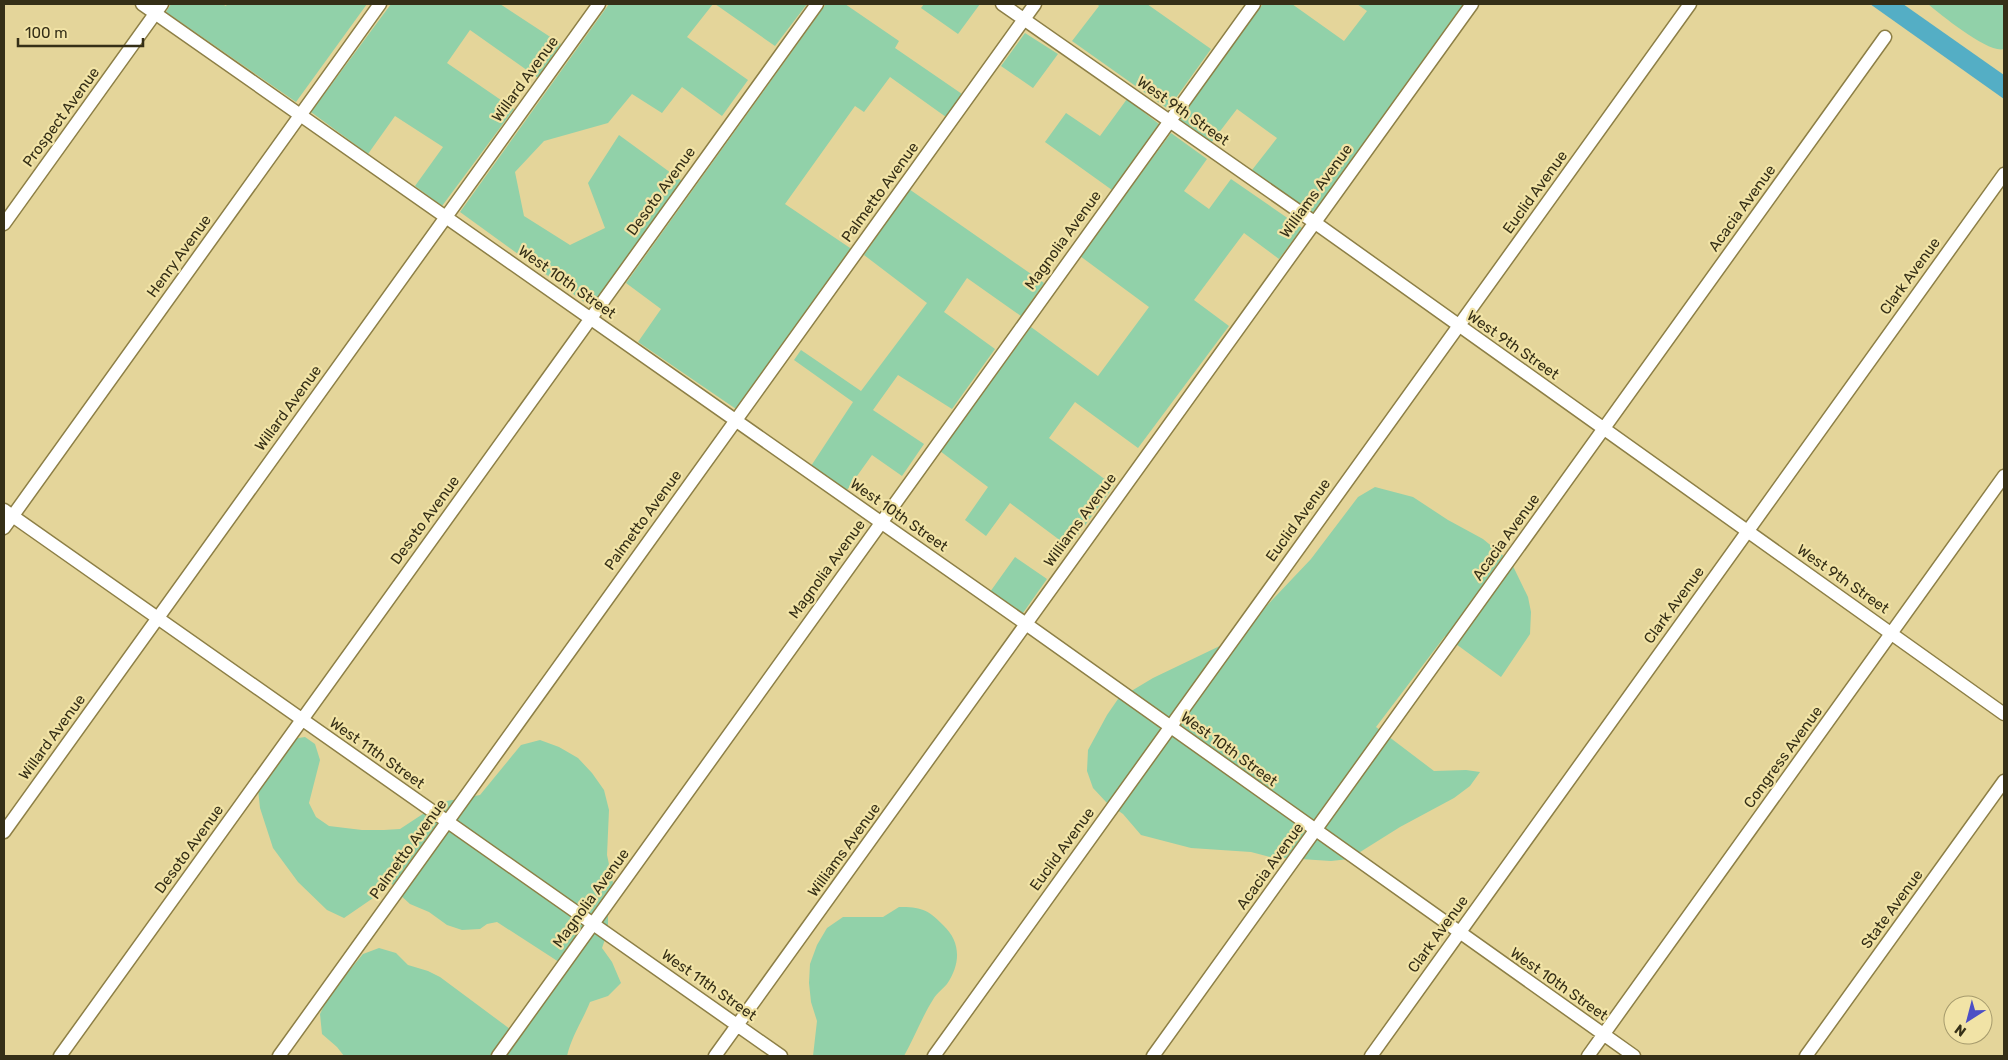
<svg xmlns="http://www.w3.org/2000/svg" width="2008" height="1060" font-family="Rubik,sans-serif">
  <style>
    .green { fill: #91d1a9 }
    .water { fill: #54aec5 }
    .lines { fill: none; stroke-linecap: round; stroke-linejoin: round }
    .minor-casing { stroke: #8d7f46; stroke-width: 15 }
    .minor { stroke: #fff; stroke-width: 12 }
    .labels { text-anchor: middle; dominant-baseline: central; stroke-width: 4.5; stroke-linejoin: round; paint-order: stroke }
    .street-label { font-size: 15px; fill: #352f17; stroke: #f1e3a6 }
  </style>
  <rect width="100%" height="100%" fill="#e4d59a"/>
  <path class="green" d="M171,4H222L226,6L227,4H367L296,102L166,12Z
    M391,4H500L561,44L538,78L470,30L447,63L514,109L442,206L415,186L443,147L395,116L368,154L311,112Z
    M609,4H713L687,37L748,80L722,116L682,87L662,113L632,94L608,123L544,141L515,172L524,216L570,245L605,228L588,183L619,135L682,181L591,307L460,212Z
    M715,4H807L775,46Z
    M826,4H845L899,41L895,48L962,94L946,117L890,77L864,112L855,106L785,204L853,250L736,409L638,342L661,309L626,283Z
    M924,4H980L958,34L921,8Z
    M1097,4H1147L1211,49L1168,109L1072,41L1099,6Z
    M1263,4H1292L1344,41L1367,11L1357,4H1465L1312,216L1252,170L1277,138L1237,109L1211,143L1181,122V113Z
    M1928,4H2004V49C1989,54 1941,15 1928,4Z
    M1025,33L1058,54L1033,88L1001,66Z
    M1127,99L1159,124L1112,190L1045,142L1066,113L1100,136Z
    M1171,133L1207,159L1184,191L1209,209L1231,179L1302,228L1279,259L1244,233L1194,300L1229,326L1138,448L1075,402L1049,438L1114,486L1069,547L1010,503L986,536L965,520L988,487L940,451L1031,327L1098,376L1149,307L1080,256Z
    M909,189L1044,283L1021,316L967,278L944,312L995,349L952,409L898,375L873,410L924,444L902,476L872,455L847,490L811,466L853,402L794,360L801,350L861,391L927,303L864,255Z
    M1375,487L1413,497L1448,520L1483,539L1511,562L1528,597L1531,612L1530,634L1501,677L1445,636L1376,727L1434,771L1466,770L1480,772L1470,786L1454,798L1400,827L1349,859L1331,861L1270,857L1251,852L1191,848L1141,835L1123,814L1107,803L1093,788L1087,771L1088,750L1107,715L1118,699L1153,678L1226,643L1256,617L1311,559L1358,497Z
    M1015,557L1047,579L1023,613L990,592Z
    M305,737L315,744L320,760L309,803L316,817L329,826L362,830H384L400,829L435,806L447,801L480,795L521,745L540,740L559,747L578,758L592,773L604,790L609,810L607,855L613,883L608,897V931L602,948L612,962L621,983L608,996L590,1002C582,1022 572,1035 567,1056H344L337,1047L322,1034L320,1014L329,995L363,954L379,948L396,953L408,965L428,971L440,977L514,1032L562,964L497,922L487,924L480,929L462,930L447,925L429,912L410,904L398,893L399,890L388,881L379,894L344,918L327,910L298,882L273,848L260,808L258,789L275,768L277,759L292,739Z
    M899,907C920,907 928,909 943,925C961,942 961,963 947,984C943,989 937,993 934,998C923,1015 914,1038 904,1056H813L817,1021L811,1002L809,983L810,964L817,945L827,928L843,917H883Z"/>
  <path class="water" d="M1870,4H1903L2004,75V99Z"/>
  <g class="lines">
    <defs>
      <path id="minor" d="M142,4L1026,624L1634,1056
        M1002,4L1314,222L2004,714
        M4,224L162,4
        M4,510L781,1056
        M4,528L380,4
        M4,832L599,4
        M60,1056L817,4
        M279,1056L1035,4
        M498,1056L1254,4
        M715,1056L1472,4
        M934,1056L1690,4
        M1153,1056L1885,37
        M1371,1056L2004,174
        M1588,1056L2004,476
        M1806,1056L2004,781"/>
    </defs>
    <use href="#minor" class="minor-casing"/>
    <use href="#minor" class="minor"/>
  </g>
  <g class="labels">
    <g class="street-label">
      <text transform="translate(525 79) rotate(-54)">Willard Avenue</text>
      <text transform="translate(1183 111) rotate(35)">West 9th Street</text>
      <text transform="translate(61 117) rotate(-54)">Prospect Avenue</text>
      <text transform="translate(661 191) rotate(-54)">Desoto Avenue</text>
      <text transform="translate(1316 191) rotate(-54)">Williams Avenue</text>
      <text transform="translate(880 192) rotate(-54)">Palmetto Avenue</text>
      <text transform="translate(1535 192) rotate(-54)">Euclid Avenue</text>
      <text transform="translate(1742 208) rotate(-54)">Acacia Avenue</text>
      <text transform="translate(1063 240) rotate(-54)">Magnolia Avenue</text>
      <text transform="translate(179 256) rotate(-54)">Henry Avenue</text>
      <text transform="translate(1910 276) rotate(-54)">Clark Avenue</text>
      <text transform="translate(567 282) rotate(35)">West 10th Street</text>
      <text transform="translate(1513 345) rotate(35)">West 9th Street</text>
      <text transform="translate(288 408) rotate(-54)">Willard Avenue</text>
      <text transform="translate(899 515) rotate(35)">West 10th Street</text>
      <text transform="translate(425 520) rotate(-54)">Desoto Avenue</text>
      <text transform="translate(643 520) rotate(-54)">Palmetto Avenue</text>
      <text transform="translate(1080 520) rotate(-54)">Williams Avenue</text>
      <text transform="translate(1298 520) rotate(-54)">Euclid Avenue</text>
      <text transform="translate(1506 537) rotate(-54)">Acacia Avenue</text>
      <text transform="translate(827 569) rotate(-54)">Magnolia Avenue</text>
      <text transform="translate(1843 579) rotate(35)">West 9th Street</text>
      <text transform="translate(1674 605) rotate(-54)">Clark Avenue</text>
      <text transform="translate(52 737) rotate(-54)">Willard Avenue</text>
      <text transform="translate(1229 749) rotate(36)">West 10th Street</text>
      <text transform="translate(377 753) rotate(35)">West 11th Street</text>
      <text transform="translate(1783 757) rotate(-54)">Congress Avenue</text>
      <text transform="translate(189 849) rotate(-54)">Desoto Avenue</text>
      <text transform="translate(408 849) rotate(-54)">Palmetto Avenue</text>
      <text transform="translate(1062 849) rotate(-54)">Euclid Avenue</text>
      <text transform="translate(844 850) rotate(-54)">Williams Avenue</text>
      <text transform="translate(1270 866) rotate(-54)">Acacia Avenue</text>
      <text transform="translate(591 898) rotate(-54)">Magnolia Avenue</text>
      <text transform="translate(1892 909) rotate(-54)">State Avenue</text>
      <text transform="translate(1438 934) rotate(-54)">Clark Avenue</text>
      <text transform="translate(1559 984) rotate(35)">West 10th Street</text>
      <text transform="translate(709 985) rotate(35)">West 11th Street</text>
    </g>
  </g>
  <rect width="2008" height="1060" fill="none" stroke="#352f17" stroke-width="10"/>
  <g transform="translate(1968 1020) rotate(216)"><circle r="24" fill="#f1e3a6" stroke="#a69b6d"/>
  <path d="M0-4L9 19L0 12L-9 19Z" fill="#4c4fc5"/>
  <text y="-8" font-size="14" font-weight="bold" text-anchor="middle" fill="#352f17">N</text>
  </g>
  <path d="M18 38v8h125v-8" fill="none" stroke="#352f17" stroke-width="2.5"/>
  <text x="25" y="38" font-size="15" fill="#352f17" stroke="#f1e3a6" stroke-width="4" paint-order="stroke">100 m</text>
</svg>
